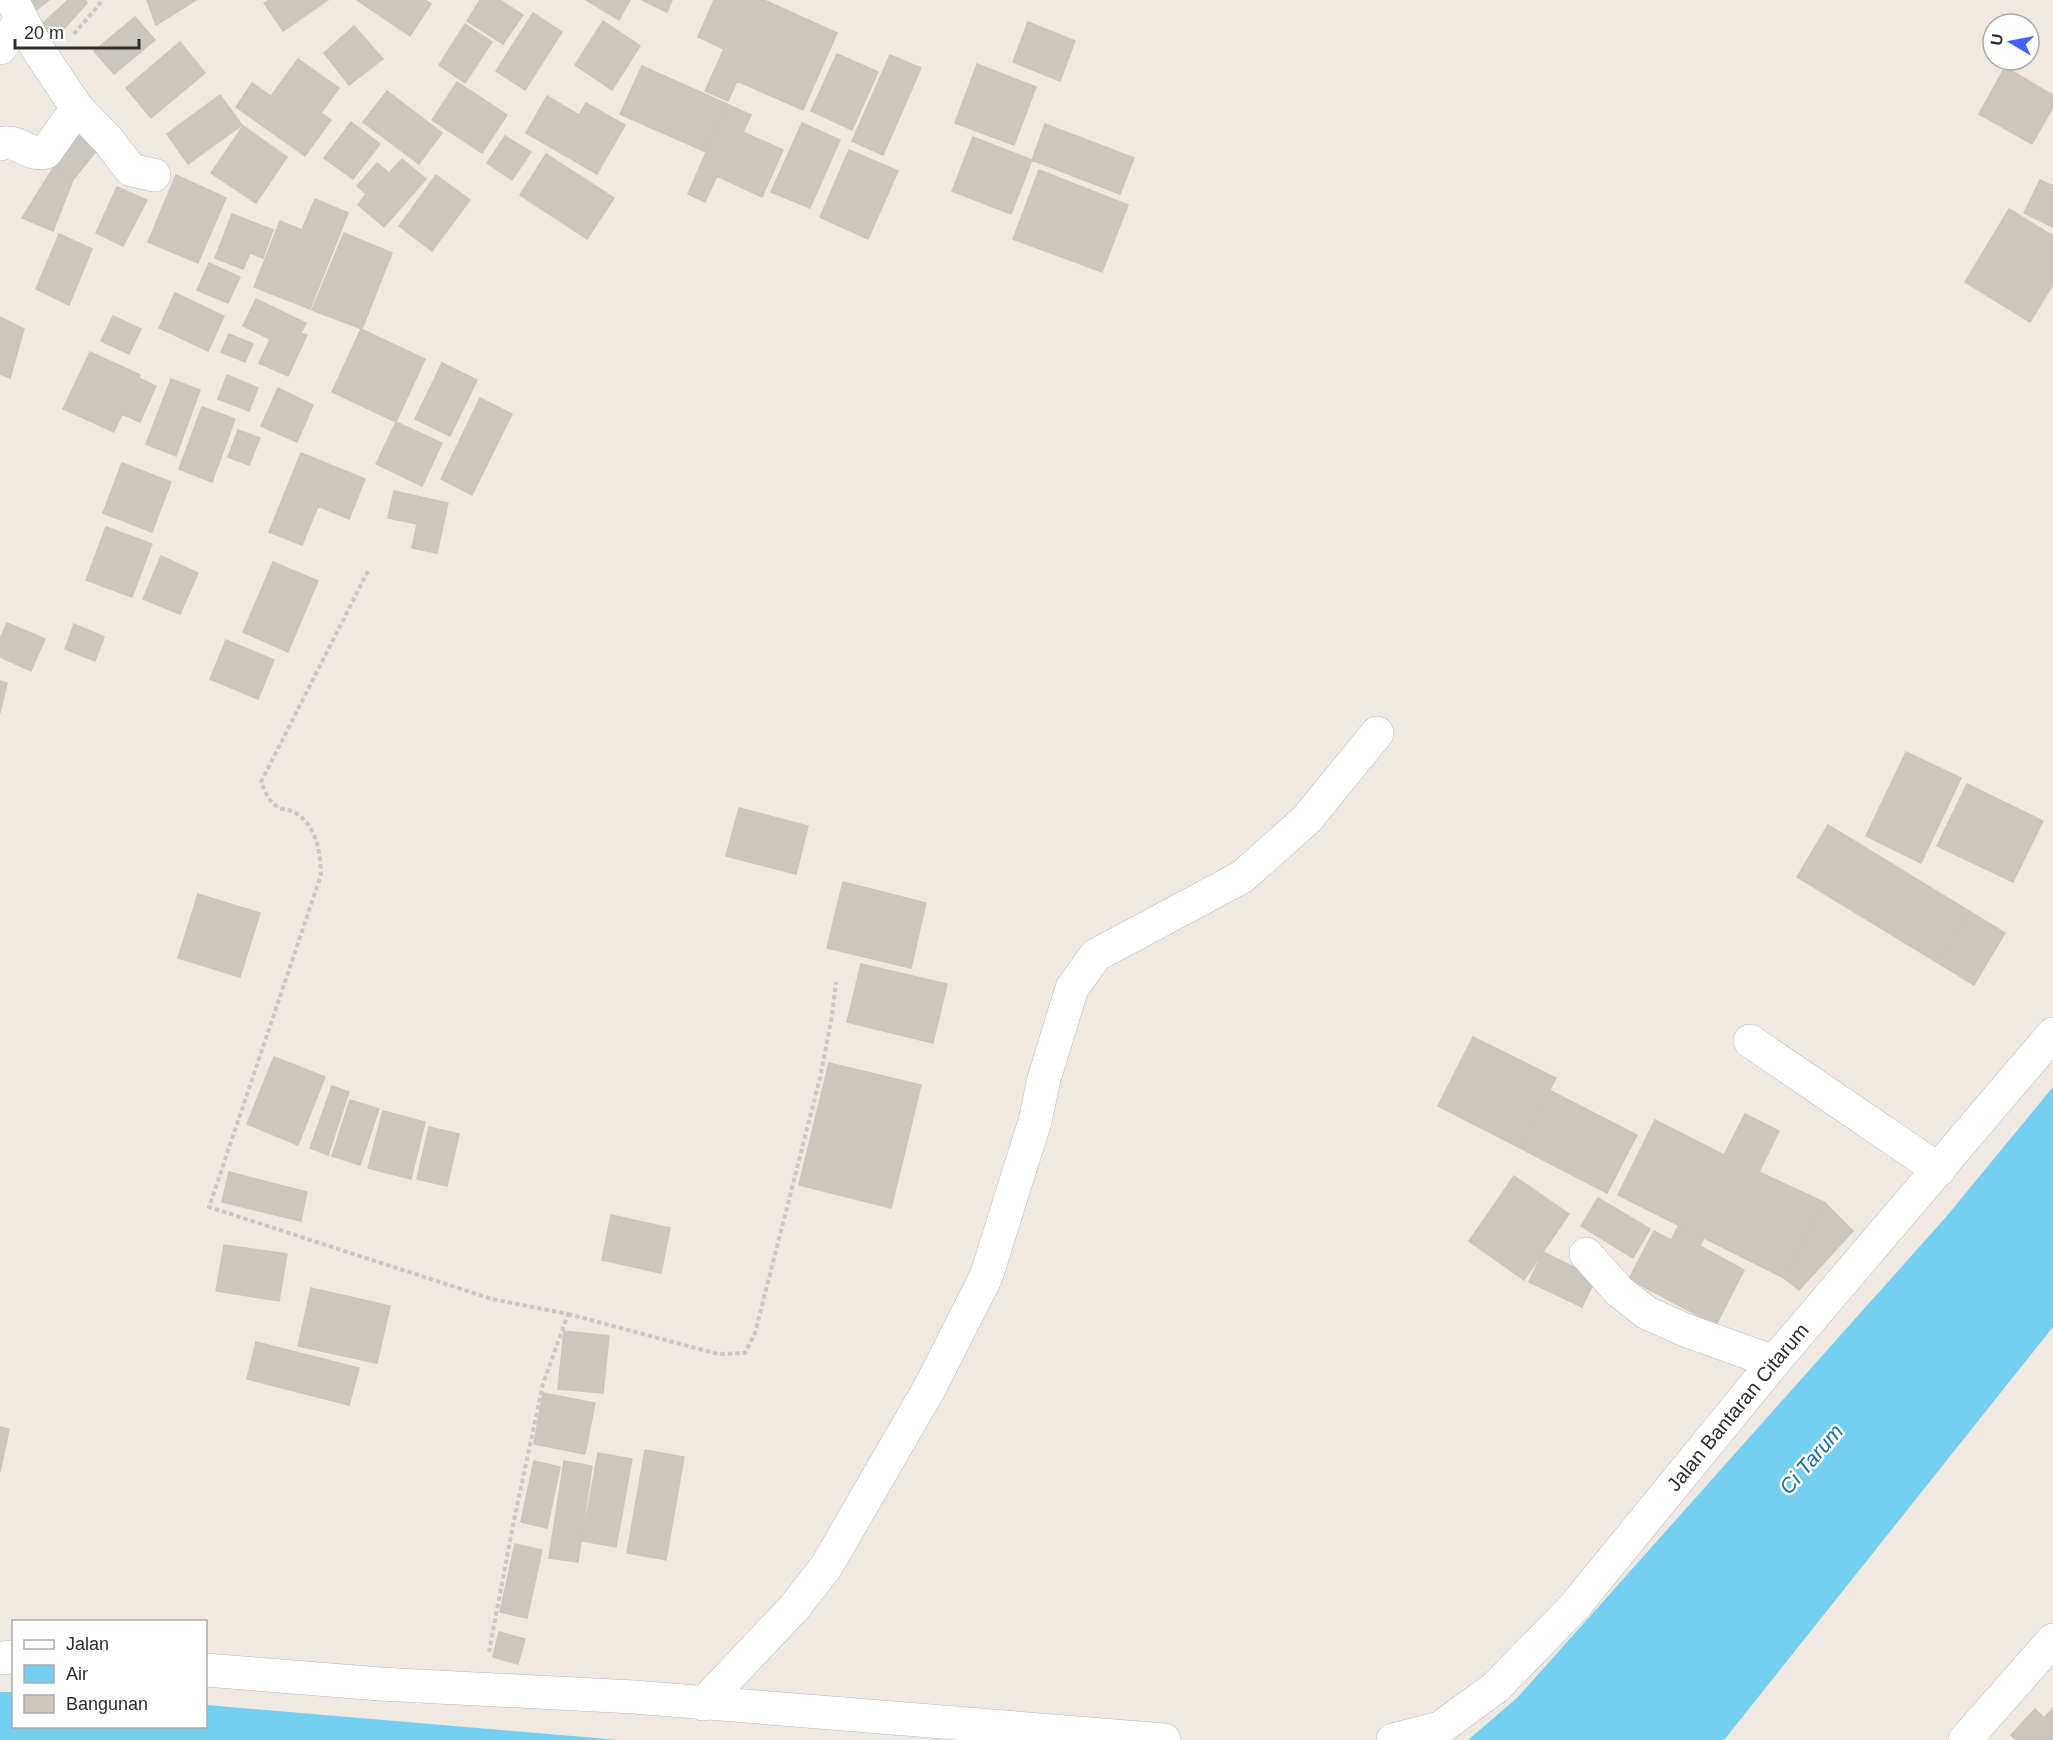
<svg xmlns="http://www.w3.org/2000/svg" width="2053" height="1740" font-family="Helvetica,sans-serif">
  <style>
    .water { fill: #75cff0 }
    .building { fill: #cbc7bf; stroke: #cbc5ba; stroke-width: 1.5 }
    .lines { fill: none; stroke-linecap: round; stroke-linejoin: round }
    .minor-casing { stroke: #b4b7c1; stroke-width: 34 }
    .path { stroke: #c9c9c9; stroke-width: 4; stroke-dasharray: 4.5 3; stroke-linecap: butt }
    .minor { stroke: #fff; stroke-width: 33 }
    .labels { text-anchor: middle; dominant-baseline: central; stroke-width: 5; stroke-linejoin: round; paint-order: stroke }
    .street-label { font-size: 20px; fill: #2e2e2e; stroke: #fff }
    .water-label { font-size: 21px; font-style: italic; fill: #0d6fa3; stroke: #fff }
  </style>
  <rect width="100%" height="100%" fill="#efe9e1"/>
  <path class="water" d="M2053,1087V1327L1724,1740H1468L1517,1698L1946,1217Z
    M0,1692H13L14,1726H206V1705L619,1740H0Z"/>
  <path class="building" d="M17,0H49L23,20Z
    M68,0H85L87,3L48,47L40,26Z
    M147,0H196L156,25Z
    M269,0H328L283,31L264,3Z
    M357,0H425L431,4L410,36Z
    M480,0H500L523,15L503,44L467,21Z
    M586,0H630L619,20Z
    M642,0H672L667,12Z
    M714,0H764L837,33L803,110L737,81L728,101L705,91L724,49L698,37Z
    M533,13L562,32L525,90L496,71Z
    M135,17L155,40L114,74L94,51Z
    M603,21L640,46L612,90L575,65Z
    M1028,22L1075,41L1060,81L1013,62Z
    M465,24L492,42L465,83L439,65Z
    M354,26L383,59L349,85L324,53Z
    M180,42L205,73L151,118L126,88Z
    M837,54L878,72L852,130L811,111Z
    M890,55L921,68L883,155L852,141Z
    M298,59L339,88L321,113L331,120L305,156L236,107L252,83L271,96Z
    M977,64L1036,87L1014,145L955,123Z
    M642,66L727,104L706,152L620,114Z
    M2005,67L2053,95V107L2032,144L1979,114Z
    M457,82L507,115L482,153L432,120Z
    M387,91L442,133L419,164L363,122Z
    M220,95L242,125L188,164L167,134Z
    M547,96L579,115L586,103L625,125L597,174L526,133Z
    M727,104L751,115L743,132L783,150L762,197L717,176L705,202L688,194Z
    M351,122L380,144L353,179L324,158Z
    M802,123L840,140L810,208L771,192Z
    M1045,124L1134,158L1120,194L1032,160Z
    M79,125L105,140L73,180L55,165Z
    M243,126L287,157L256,203L211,173Z
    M505,136L531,152L512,180L487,163Z
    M973,137L1032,160L1011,214L952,191Z
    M849,150L898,171L868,239L820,217Z
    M546,154L614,198L587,239L520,195Z
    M402,159L426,179L384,227L358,205L366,194L357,186L377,163L389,173Z
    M55,165L73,180L53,231L22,218Z
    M1039,170L1128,205L1102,272L1013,239Z
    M176,175L226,198L198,263L148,242Z
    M436,175L470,200L432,251L399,226Z
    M2040,180L2053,186V227L2024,213Z
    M117,187L147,200L123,246L96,233Z
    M315,199L348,213L310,309L254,287L280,221L302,230Z
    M2009,209L2053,236V284L2030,322L1965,282Z
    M232,214L273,230L263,258L250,253L243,269L215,258Z
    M344,233L392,253L362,329L312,310Z
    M59,234L92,249L69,305L36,289Z
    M209,263L240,277L228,303L197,290Z
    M175,293L224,316L208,351L159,328Z
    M256,299L306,323L301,333L307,335L288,376L259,363L270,339L243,326Z
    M113,316L141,329L129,354L101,341Z
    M0,317L24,329L10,378L0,374Z
    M361,329L425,359L396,422L332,392Z
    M229,334L253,344L245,362L221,352Z
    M90,352L140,375L139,378L156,386L140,422L122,414L114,432L63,409Z
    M442,363L477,380L450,436L415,419Z
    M227,375L258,388L249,411L218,399Z
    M171,379L200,390L176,456L146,444Z
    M278,388L313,405L297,442L261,426Z
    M480,398L512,414L472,495L441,479Z
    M202,407L235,419L212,482L179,469Z
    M396,422L442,443L422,486L376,464Z
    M238,430L260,438L249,465L228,457Z
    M301,453L365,479L349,519L318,506L302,545L269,532Z
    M122,463L171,482L152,532L103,513Z
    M394,491L448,503L437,553L412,548L417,524L388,518Z
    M106,527L152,544L132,597L86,580Z
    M161,556L198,573L180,614L143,599Z
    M273,562L318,581L288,652L243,632Z
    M7,623L45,639L31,671L0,657V639Z
    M74,624L104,637L95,661L65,649Z
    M226,640L274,660L258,699L210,679Z
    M0,681L7,683L0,713Z
    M1906,752L1961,778L1921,863L1866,836Z
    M1967,784L2043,821L2013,882L1937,846Z
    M739,808L808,826L796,874L726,856Z
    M1828,825L1969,911L1938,963L1797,877Z
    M843,882L926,903L911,968L827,948Z
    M198,894L260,913L240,977L178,958Z
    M1969,911L2005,933L1974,985L1938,963Z
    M861,964L947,984L933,1043L847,1022Z
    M1473,1037L1556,1078L1520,1148L1438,1106Z
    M274,1057L325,1077L298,1145L247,1124Z
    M829,1063L921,1085L891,1208L799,1185Z
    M332,1086L349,1092L328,1155L310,1148Z
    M1549,1090L1637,1135L1607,1193L1520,1148Z
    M350,1100L379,1109L360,1165L332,1156Z
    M383,1111L425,1122L411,1179L368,1168Z
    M1745,1114L1779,1131L1759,1172L1824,1202L1784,1278L1618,1195L1655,1120L1724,1155Z
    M429,1127L459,1134L447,1186L417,1179Z
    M229,1172L307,1192L301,1221L222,1202Z
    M1514,1176L1569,1214L1524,1280L1469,1241Z
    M1598,1198L1650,1229L1633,1258L1581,1226Z
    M1824,1202L1853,1231L1799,1290L1784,1278Z
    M611,1215L670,1228L661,1273L602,1260Z
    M1679,1225L1704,1238L1700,1246L1744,1270L1716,1325L1629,1279L1654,1231L1671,1240Z
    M224,1245L287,1254L279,1301L216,1291Z
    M1543,1252L1596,1278L1582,1307L1529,1282Z
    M311,1288L390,1306L377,1363L298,1346Z
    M564,1331L609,1336L603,1393L558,1389Z
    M256,1342L359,1368L349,1405L247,1379Z
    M543,1393L595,1403L585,1454L534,1444Z
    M0,1427L9,1429L0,1472Z
    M645,1450L684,1457L666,1560L627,1553Z
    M598,1453L632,1459L616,1547L582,1541Z
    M534,1461L560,1467L547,1528L521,1522Z
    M564,1461L592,1466L578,1562L549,1558Z
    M515,1544L542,1550L527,1618L500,1612Z
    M499,1632L525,1639L518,1664L493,1657Z
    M2053,1708V1740H2016L2011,1735L2035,1709L2044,1718Z"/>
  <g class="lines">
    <defs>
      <g id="minor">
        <path d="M12,0L37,48L77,108L108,140L131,170L154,175"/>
        <path d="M0,48L22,20"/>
        <path d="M0,144C18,138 28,157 46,152L77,108"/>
        <path d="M1750,1041L1939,1170"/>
        <path d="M1586,1254L1620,1292L1647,1313L1685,1330L1774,1362"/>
        <path d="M0,1658L14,1657"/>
        <path d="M206,1670L380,1684L634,1697L1164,1740"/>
        <path d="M703,1704L793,1609L826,1567L929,1389L986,1277L1035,1121L1044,1079L1072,988L1096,955L1242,877L1307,819L1377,733"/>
        <path id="s1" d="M1393,1740L1440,1728L1496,1687L1574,1607L1774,1362L2053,1034"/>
        <path d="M1965,1740L2053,1640"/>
      </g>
    </defs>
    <use href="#minor" class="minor-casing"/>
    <path class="path" d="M74,34L103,0
      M368,571L261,782C265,792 270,804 280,808C285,810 290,810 294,812C317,825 320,852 321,875L209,1207L492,1299L568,1314L543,1384L514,1520L489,1652
      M568,1314L718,1354L745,1353L755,1333L820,1078L832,1016L836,982"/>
    <use href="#minor" class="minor"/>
  </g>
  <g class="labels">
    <g class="street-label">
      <text stroke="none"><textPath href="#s1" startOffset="488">Jalan Bantaran Citarum</textPath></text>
    </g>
    <g class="water-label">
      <text transform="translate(1811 1459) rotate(-49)">Ci Tarum</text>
    </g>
  </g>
  <rect x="12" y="1620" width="195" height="108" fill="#ffffff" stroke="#ababab" stroke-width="1.5"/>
  <rect x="24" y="1640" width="30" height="9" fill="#ffffff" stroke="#ababab" stroke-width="1.5"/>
  <text x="66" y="1650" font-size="18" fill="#2e2e2e">Jalan</text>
  <rect x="24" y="1665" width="30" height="18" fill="#75cff0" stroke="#ababab" stroke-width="1.5"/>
  <text x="66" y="1680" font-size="18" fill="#2e2e2e">Air</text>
  <rect x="24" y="1695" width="30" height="18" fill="#cbc7bf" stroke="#ababab" stroke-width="1.5"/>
  <text x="66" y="1710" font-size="18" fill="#2e2e2e">Bangunan</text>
  <g transform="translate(2011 42) rotate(280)"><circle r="28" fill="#ffffff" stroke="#ababab" stroke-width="1.5"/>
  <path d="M0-4.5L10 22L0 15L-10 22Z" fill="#4264fb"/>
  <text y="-9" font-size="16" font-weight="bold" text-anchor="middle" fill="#2e2e2e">U</text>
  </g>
  <path d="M15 39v9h124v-9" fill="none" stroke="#2e2e2e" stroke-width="3"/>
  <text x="24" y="39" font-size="18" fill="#2e2e2e" stroke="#ffffff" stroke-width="4.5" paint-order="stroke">20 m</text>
</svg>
